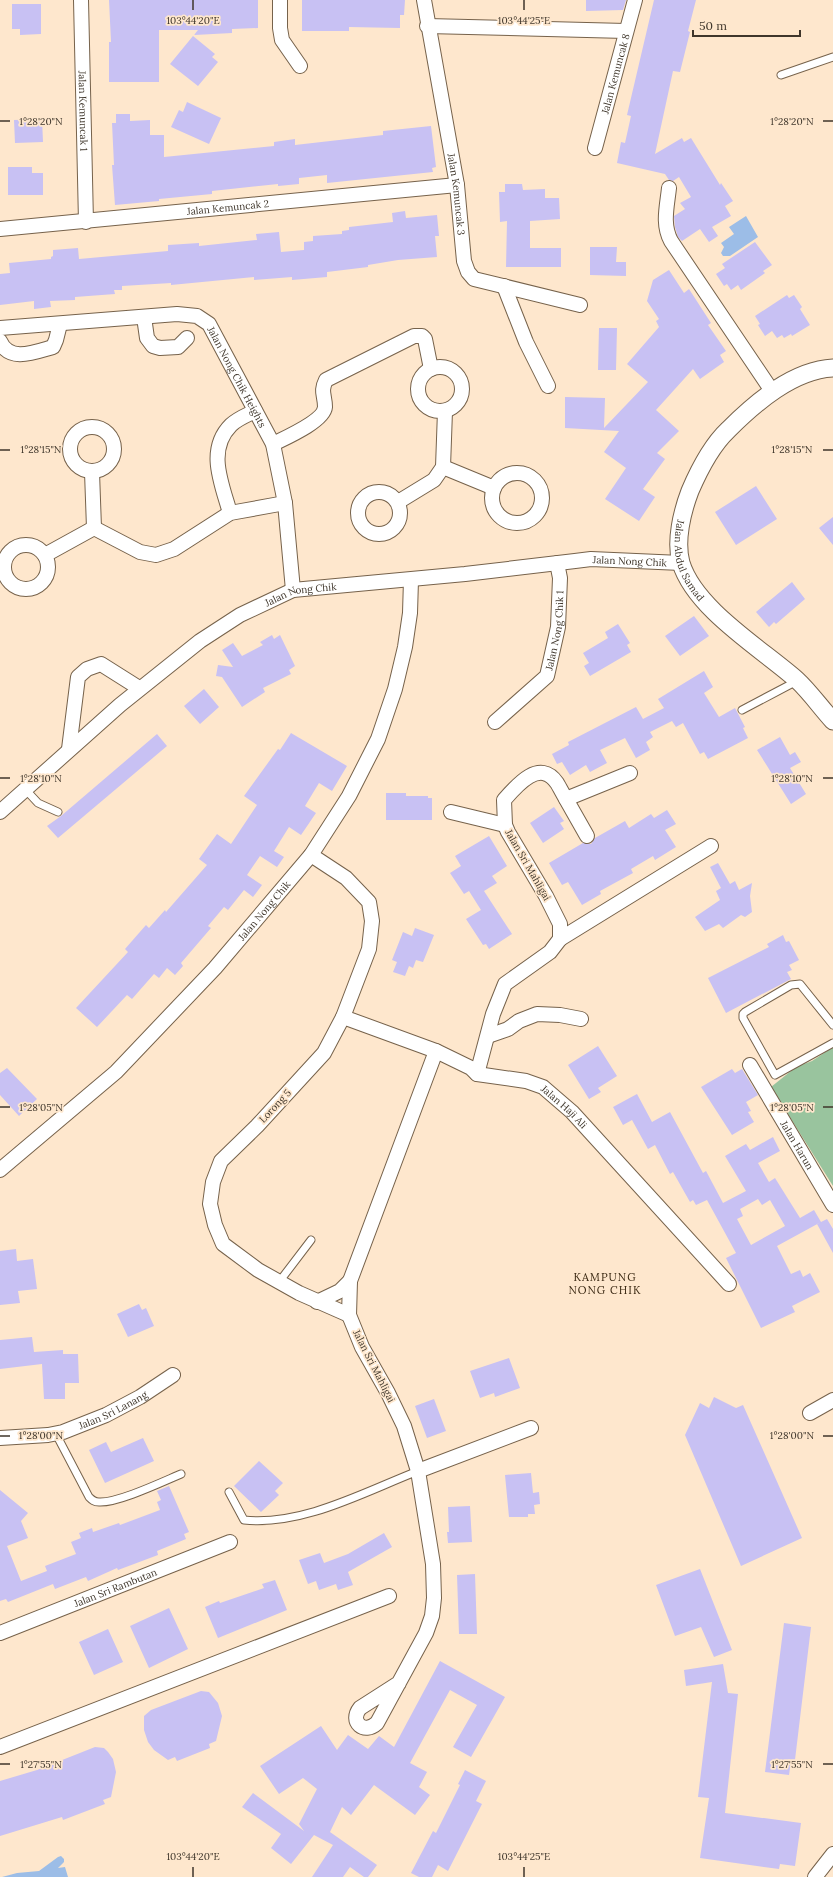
<svg xmlns="http://www.w3.org/2000/svg" width="833" height="1877" font-family="Lora,serif">
  <style>
    .forest { fill: #99c49e }
    .water { fill: #9cbde7 }
    .building { fill: #c8c1f3; fill-rule: evenodd }
    .lines { fill: none; stroke-linecap: round; stroke-linejoin: round }
    .service-casing { stroke: #76624b; stroke-width: 9 }
    .minor-casing { stroke: #76624b; stroke-width: 16 }
    .tertiary-casing { stroke: #76624b; stroke-width: 19 }
    .service { stroke: #fff; stroke-width: 7 }
    .minor { stroke: #fff; stroke-width: 14 }
    .tertiary { stroke: #fff; stroke-width: 17 }
    .ticks { fill: none; stroke: #3f362b; stroke-width: 1.5 }
    .labels { text-anchor: middle; dominant-baseline: central; stroke-width: 3.5; stroke-linejoin: round; paint-order: stroke }
    .street-label { font-size: 10px; fill: #3f362b; stroke: #fee7cd }
    .neighbourhood-label { font-size: 11px; letter-spacing: 1px; fill: #392711; stroke: #fee7cd }
    .ticks-label { font-size: 10px; text-anchor: middle; fill: #3f362b; stroke: #fee7cd; stroke-width: 3.5; stroke-linejoin: round; paint-order: stroke }
  </style>
  <rect width="100%" height="100%" fill="#fee7cd"/>
  <path class="forest" d="M833,1047V1186L771,1087L796,1067L812,1061Z"/>
  <path class="water" d="M746,216L758,237L730,256H723L721,253L724,247L721,243L734,234L729,227Z
    M61,1856L64,1859V1862L58,1868L65,1867L68,1877H2L17,1873L39,1871L58,1857Z"/>
  <path class="building" d="M109,0H258V28L232,29V33L194,35L198,30H159V82H109V42H111Z
    M302,0H405L404,15H400V28L349,27V31H302Z
    M586,0H626L623,10L586,11Z
    M654,0H696L688,31L690,32L680,72L673,71L655,154L682,138L684,142L691,138L720,185L721,183L733,201L725,206L731,216L712,227L718,236L709,242L700,229L682,241L678,237L675,227L674,216L685,209L680,203L691,197L679,177L673,181L669,180L665,174L617,163L621,142L625,143L631,116L627,115Z
    M12,4H41V34L20,35V29H12Z
    M193,36L215,54L212,57L218,62L198,86L170,64Z
    M187,102L221,118L209,144L171,127L179,110L183,112Z
    M116,114H130V121L150,120V135H164V157L274,146V142L295,139V145L383,135V131L431,126L436,167L432,168L433,172L327,183V175L299,178V184L278,186V184L212,191V194L159,199V201L115,205L112,165H114L112,123H116Z
    M42,119L43,142L15,143L14,120Z
    M8,167H32V173H43V195H8Z
    M505,184H522L523,190L545,189V198H559L560,219L530,221V248H561V267H506L507,221L500,222L499,192H505Z
    M405,211L406,218L437,215L439,236H435L437,257L398,260L368,265V267L327,272V277L292,280V277L254,280V277L171,285V283L122,286V290H114L115,294L75,297V300L50,301L51,307L34,309V301L0,305V274L10,273L9,263L51,259V257L53,256V250L78,248L79,259L168,251V245L199,243V246L257,240L256,234L279,232L281,252L304,250V242L313,241V236L342,234V231L349,230V227L393,222L392,213Z
    M755,242L772,265L763,271L765,273L741,290L738,285L731,290L727,284L724,286L716,274L725,268L722,264Z
    M590,247H617L616,262H626V276L590,275Z
    M669,270L684,293L689,289L711,323L708,325L726,351L720,355L724,362L700,379L693,369L656,410L679,431L657,453L665,459L643,489L655,497L639,521L605,499L626,468L604,452L619,431L565,428V397L605,398L604,428L648,382L627,364L659,327L656,321L659,319L647,301L653,280Z
    M787,295L789,298L794,295L802,307L800,309L810,325L792,336L791,334L784,338L782,335L777,338L772,331L765,336L758,325L760,324L755,316Z
    M599,328H617L616,370H598Z
    M756,486L777,519L736,545L715,512Z
    M833,517V545L819,528Z
    M792,582L805,599L776,624L774,622L769,627L756,612Z
    M694,616L709,636L680,656L665,636Z
    M618,624L630,643L627,645L631,652L590,676L584,666L589,663L583,653L608,638L605,632Z
    M272,635L274,639L280,635L295,666L289,670L291,674L263,688L265,692L242,707L222,677L216,676L218,665L233,667L222,650L233,643L242,656L263,645L260,642Z
    M704,671L713,687L704,693L719,717L735,708L745,727L743,728L748,738L708,759L704,752L700,754L683,723L676,727L672,721L650,732L653,737L646,742L650,750L636,758L625,738L600,750L607,763L590,772L586,765L570,775L562,762L557,764L552,754L569,745L568,742L636,707L643,719L664,708L658,699Z
    M204,689L219,707L200,724L184,706Z
    M291,733L347,766L332,791L319,783L305,806L316,813L301,835L289,827L274,851L284,857L277,867L260,856L247,875L262,885L253,897L244,890L228,910L224,907L208,926L211,928L181,963L183,966L175,975L167,968L159,978L154,974L132,999L127,995L97,1027L76,1008L128,952L125,949L146,925L149,928L165,910L166,912L207,865L199,859L217,834L231,844L257,805L244,796L278,749L280,750Z
    M157,734L167,746L58,838L47,826L61,816Z
    M780,737L790,755L795,752L801,762L790,768L806,794L791,804L757,750Z
    M386,793H406V796H428V798H432V820H386Z
    M554,807L564,821L560,823L564,829L543,843L530,823Z
    M667,810L676,824L665,830L676,847L655,860L653,856L631,869L633,873L600,891L601,894L582,905L568,882L562,885L549,863L583,843L591,844L595,838L625,821L629,828L651,814L654,818Z
    M489,836L507,866L492,876L497,883L484,891L512,934L489,949L486,944L483,945L466,919L481,910L469,891L464,894L450,873L461,866L455,856Z
    M718,863L730,884L735,881L739,890L752,883L750,896L752,912L745,917L741,915L723,928L719,924L705,931L695,917L720,900L716,891L721,888L710,867Z
    M415,928L434,935L423,962L416,960L413,968L409,966L405,976L393,972L397,962L392,960L403,932L412,936Z
    M783,935L786,942L789,941L799,960L789,965L792,970L787,972L791,979L726,1013L708,978L769,947L767,944Z
    M598,1046L617,1076L598,1088L601,1092L589,1099L568,1065Z
    M7,1068L37,1099L19,1116L0,1095V1073Z
    M732,1069L735,1073L742,1069L758,1095L746,1102L751,1111L748,1112L754,1122L732,1135L701,1087Z
    M637,1094L652,1122L670,1112L703,1173L706,1171L723,1203L746,1191L725,1156L746,1144L750,1150L773,1137L780,1151L758,1163L769,1182L775,1178L800,1218L814,1210L821,1222L777,1246L791,1274L800,1270L803,1277L810,1273L820,1292L792,1306L795,1312L761,1328L726,1258L736,1253L707,1200L696,1205L693,1200L690,1202L673,1172L670,1174L655,1145L648,1149L632,1120L623,1125L613,1107ZM758,1199L762,1205L770,1200L785,1226L751,1245L737,1219L743,1216L740,1209Z
    M827,1219L833,1229V1253L817,1224Z
    M16,1249L17,1261L33,1259L37,1289L18,1291L20,1303L0,1305V1251Z
    M139,1304L142,1310L146,1308L154,1326L128,1337L117,1314Z
    M32,1337L34,1352L63,1350V1354H78L79,1383H65V1399H44L42,1364L0,1369V1340Z
    M509,1358L520,1388L495,1397L494,1393L480,1398L470,1371Z
    M714,1397L736,1408L743,1405L802,1538L741,1566L685,1435L700,1403L709,1408Z
    M434,1399L446,1431L427,1438L415,1406Z
    M143,1438L154,1461L105,1483L89,1450L106,1442L111,1452Z
    M259,1461L283,1483L275,1491L279,1495L261,1512L234,1486Z
    M531,1473L533,1493L539,1492L540,1504L534,1505L535,1514H528V1517H509L505,1475Z
    M169,1486L189,1532L184,1534L186,1539L157,1551L158,1555L118,1570L117,1568L88,1581L86,1577L55,1589L53,1584L8,1602L6,1599L0,1601V1490L28,1513L21,1521L28,1538L7,1546L21,1581L47,1571L45,1566L76,1554L71,1542L81,1538L79,1533L92,1528L93,1532L119,1523L120,1525L160,1510L157,1502L161,1500L157,1491Z
    M470,1506L472,1542L448,1543L447,1532H449L448,1507Z
    M384,1533L392,1547L348,1572L353,1585L338,1590L336,1584L319,1590L316,1581L308,1584L299,1560L320,1553L324,1563L348,1554Z
    M700,1569L732,1650L714,1657L701,1627L675,1636L656,1585Z
    M475,1574L477,1634H459L457,1575Z
    M275,1580L287,1610L218,1638L205,1607L219,1601L220,1603L264,1588L262,1584Z
    M169,1608L188,1649L149,1668L130,1626Z
    M784,1623L811,1627L794,1768H790L789,1775L765,1772Z
    M108,1629L123,1662L94,1675L79,1642Z
    M440,1661L505,1697L471,1757L453,1747L477,1705L450,1690L410,1763L427,1772L419,1787L430,1795L415,1815L374,1785L351,1815L342,1807L330,1832L377,1865L368,1877H364L350,1867L343,1877H312L333,1845L314,1835L291,1864L271,1848L281,1834L242,1807L253,1793L304,1831L299,1824L317,1789L303,1778L279,1794L260,1766L321,1726L337,1750L348,1735L368,1749L379,1736L394,1747Z
    M723,1664L728,1693L738,1694L725,1813L801,1823L795,1866L780,1864L779,1869L700,1858L709,1798L698,1797L712,1682L686,1686L684,1670Z
    M201,1691L209,1692L218,1703L222,1716L216,1741L209,1744L210,1748L177,1761L175,1757L168,1760L154,1750L148,1742L144,1730V1716L151,1710Z
    M95,1747L104,1748L108,1752L113,1759L116,1772L111,1797L103,1800L105,1804L63,1820L62,1817L0,1836V1781L37,1770Z
    M465,1770L486,1781L476,1801L482,1804L448,1871L438,1865L432,1877H419L411,1873L433,1831L436,1833L460,1785L458,1784Z"/>
  <g class="lines">
    <defs>
      <path id="service" d="M781,75L833,57
        M742,710L797,681
        M25,789L38,803L58,812
        M833,1025L800,984L791,985L745,1012L743,1014V1018L775,1075L833,1043
        M279,1282L311,1240
        M56,1434L89,1497C92,1500 94,1502 99,1502C118,1503 162,1482 181,1474
        M229,1492L244,1520C303,1526 364,1492 418,1471"/>
      <g id="minor">
        <path id="s1" d="M81,0L86,222"/>
        <path d="M280,0V28L282,40L300,66"/>
        <path id="s2" d="M424,0L457,185L464,261L468,272L474,279L580,305"/>
        <path d="M427,26L626,31"/>
        <path id="s3" d="M595,148L635,0"/>
        <path d="M669,188C667,207 662,224 671,241L772,391"/>
        <path id="s4" d="M0,229L457,185"/>
        <path d="M504,286L526,342L548,386"/>
        <path d="M144,317L147,338L153,346L160,348L178,347L187,338"/>
        <path id="s5" d="M0,328L177,314L197,316L209,324L273,444L285,503L293,590"/>
        <path d="M0,341C9,363 35,352 53,347L56,340L60,324"/>
        <circle cx="440" cy="389" r="22"/>
        <circle cx="92" cy="449" r="22"/>
        <path d="M273,444C285,438 324,421 325,407C325,395 320,392 326,380L414,336H422L425,339L431,369"/>
        <path d="M443,467L494,488"/>
        <path d="M92,472L94,528"/>
        <circle cx="517" cy="498" r="25"/>
        <circle cx="379" cy="513" r="21"/>
        <path d="M398,502L434,480L443,467L445,411"/>
        <path d="M230,513C222,484 206,450 231,425C237,419 247,415 255,411"/>
        <path d="M94,528L140,552L156,555L174,549L230,513L285,503"/>
        <circle cx="26" cy="567" r="22"/>
        <path d="M45,555L94,528"/>
        <path id="s6" d="M495,722L547,676L558,627L560,578L557,563"/>
        <path d="M69,749L78,677L87,669L101,664L139,688"/>
        <path d="M566,799L587,836"/>
        <path id="s7" d="M0,812L120,705L200,641L240,615L293,590L465,574L575,561L591,559L681,563"/>
        <path d="M451,812L505,825"/>
        <path d="M311,855L346,878L369,902L372,921L369,949L343,1017L324,1053L257,1126L221,1161L213,1182L210,1204L215,1225L223,1244L258,1270L299,1293L349,1315"/>
        <path d="M560,939L711,846"/>
        <path id="s8" d="M343,1017L436,1051L471,1068L477,1074L526,1081L543,1087L572,1112L729,1284"/>
        <path d="M488,1036L508,1029L519,1021L537,1014L560,1015L581,1019"/>
        <path id="s9" d="M750,1065L833,1205"/>
        <path d="M477,1074L493,1014L505,984L550,952L560,939V924L546,896L508,832L505,825L504,800C517,785 540,758 557,783C560,788 563,794 566,799L630,773"/>
        <path id="s10" d="M0,1170L116,1072L215,968L311,855L349,796L378,739L395,689L405,647L410,613L411,580"/>
        <path d="M317,1302L340,1291L350,1281"/>
        <path d="M810,1413L833,1400"/>
        <path id="s11" d="M0,1438L48,1435L63,1432L106,1415L140,1397L173,1375"/>
        <path d="M418,1471L531,1428"/>
        <path id="s12" d="M0,1633L230,1542"/>
        <path d="M399,1683L360,1708C349,1722 364,1735 377,1723L426,1633L432,1616L434,1598L433,1564L418,1471L404,1426L388,1393L362,1347L349,1315L350,1281L436,1051"/>
        <path d="M0,1747L389,1596"/>
        <path d="M815,1877L833,1854"/>
      </g>
      <g id="tertiary">
        <path id="s13" d="M833,368C793,370 755,403 728,430C711,446 699,470 690,491C682,512 675,541 681,563C695,609 762,649 797,680C810,692 821,708 833,721"/>
      </g>
    </defs>
    <use href="#service" class="service-casing"/>
    <use href="#minor" class="minor-casing"/>
    <use href="#tertiary" class="tertiary-casing"/>
    <use href="#service" class="service"/>
    <use href="#minor" class="minor"/>
    <use href="#tertiary" class="tertiary"/>
  </g>
  <path class="ticks" d="M193,0V10M524,0V10M0,121H10M823,121H833M0,450H10M823,450H833M0,778H10M823,778H833M0,1107H10M823,1107H833M0,1436H10M823,1436H833M0,1764H10M823,1764H833M193,1867V1877M524,1867V1877"/>
  <g class="labels">
    <g class="street-label">
      <text stroke="none"><textPath href="#s3" startOffset="77">Jalan Kemuncak 8</textPath></text>
      <text stroke="none"><textPath href="#s1" startOffset="111">Jalan Kemuncak 1</textPath></text>
      <text stroke="none"><textPath href="#s2" startOffset="197">Jalan Kemuncak 3</textPath></text>
      <text stroke="none"><textPath href="#s4" startOffset="229">Jalan Kemuncak 2</textPath></text>
      <text stroke="none"><textPath href="#s5" startOffset="272">Jalan Nong Chik Heights</textPath></text>
      <text stroke="none"><textPath href="#s13" startOffset="270">Jalan Abdul Samad</textPath></text>
      <text stroke="none"><textPath href="#s7" startOffset="708">Jalan Nong Chik</textPath></text>
      <text stroke="none"><textPath href="#s7" startOffset="376">Jalan Nong Chik</textPath></text>
      <text stroke="none"><textPath href="#s6" startOffset="116">Jalan Nong Chik 1</textPath></text>
      <text transform="translate(528 865) rotate(60)">Jalan Sri Mahligai</text>
      <text stroke="none"><textPath href="#s10" startOffset="371">Jalan Nong Chik</textPath></text>
      <text transform="translate(275 1106) rotate(-47)">Lorong 5</text>
      <text stroke="none"><textPath href="#s8" startOffset="243">Jalan Haji Ali</textPath></text>
      <text stroke="none"><textPath href="#s9" startOffset="93">Jalan Harun</textPath></text>
      <text transform="translate(374 1366) rotate(63)">Jalan Sri Mahligai</text>
      <text stroke="none"><textPath href="#s11" startOffset="118">Jalan Sri Lanang</textPath></text>
      <text stroke="none"><textPath href="#s12" startOffset="124">Jalan Sri Rambutan</textPath></text>
    </g>
    <g class="neighbourhood-label">
      <text x="605" y="1277">KAMPUNG<tspan x="605" dy="13">NONG CHIK</tspan></text>
    </g>
  </g>
  <g class="ticks-label">
    <text x="193" y="24">103°44'20"E</text>
    <text x="524" y="24">103°44'25"E</text>
    <text x="41" y="125">1°28'20"N</text>
    <text x="792" y="125">1°28'20"N</text>
    <text x="41" y="453">1°28'15"N</text>
    <text x="792" y="453">1°28'15"N</text>
    <text x="41" y="782">1°28'10"N</text>
    <text x="792" y="782">1°28'10"N</text>
    <text x="41" y="1111">1°28'05"N</text>
    <text x="792" y="1111">1°28'05"N</text>
    <text x="41" y="1439">1°28'00"N</text>
    <text x="792" y="1439">1°28'00"N</text>
    <text x="41" y="1768">1°27'55"N</text>
    <text x="792" y="1768">1°27'55"N</text>
    <text x="193" y="1860">103°44'20"E</text>
    <text x="524" y="1860">103°44'25"E</text>
  </g>
  <path d="M693 30v6h107v-6" fill="none" stroke="#3f362b" stroke-width="2"/>
  <text x="699" y="30" font-size="12" fill="#3f362b" stroke="#fee7cd" stroke-width="3" paint-order="stroke">50 m</text>
</svg>
